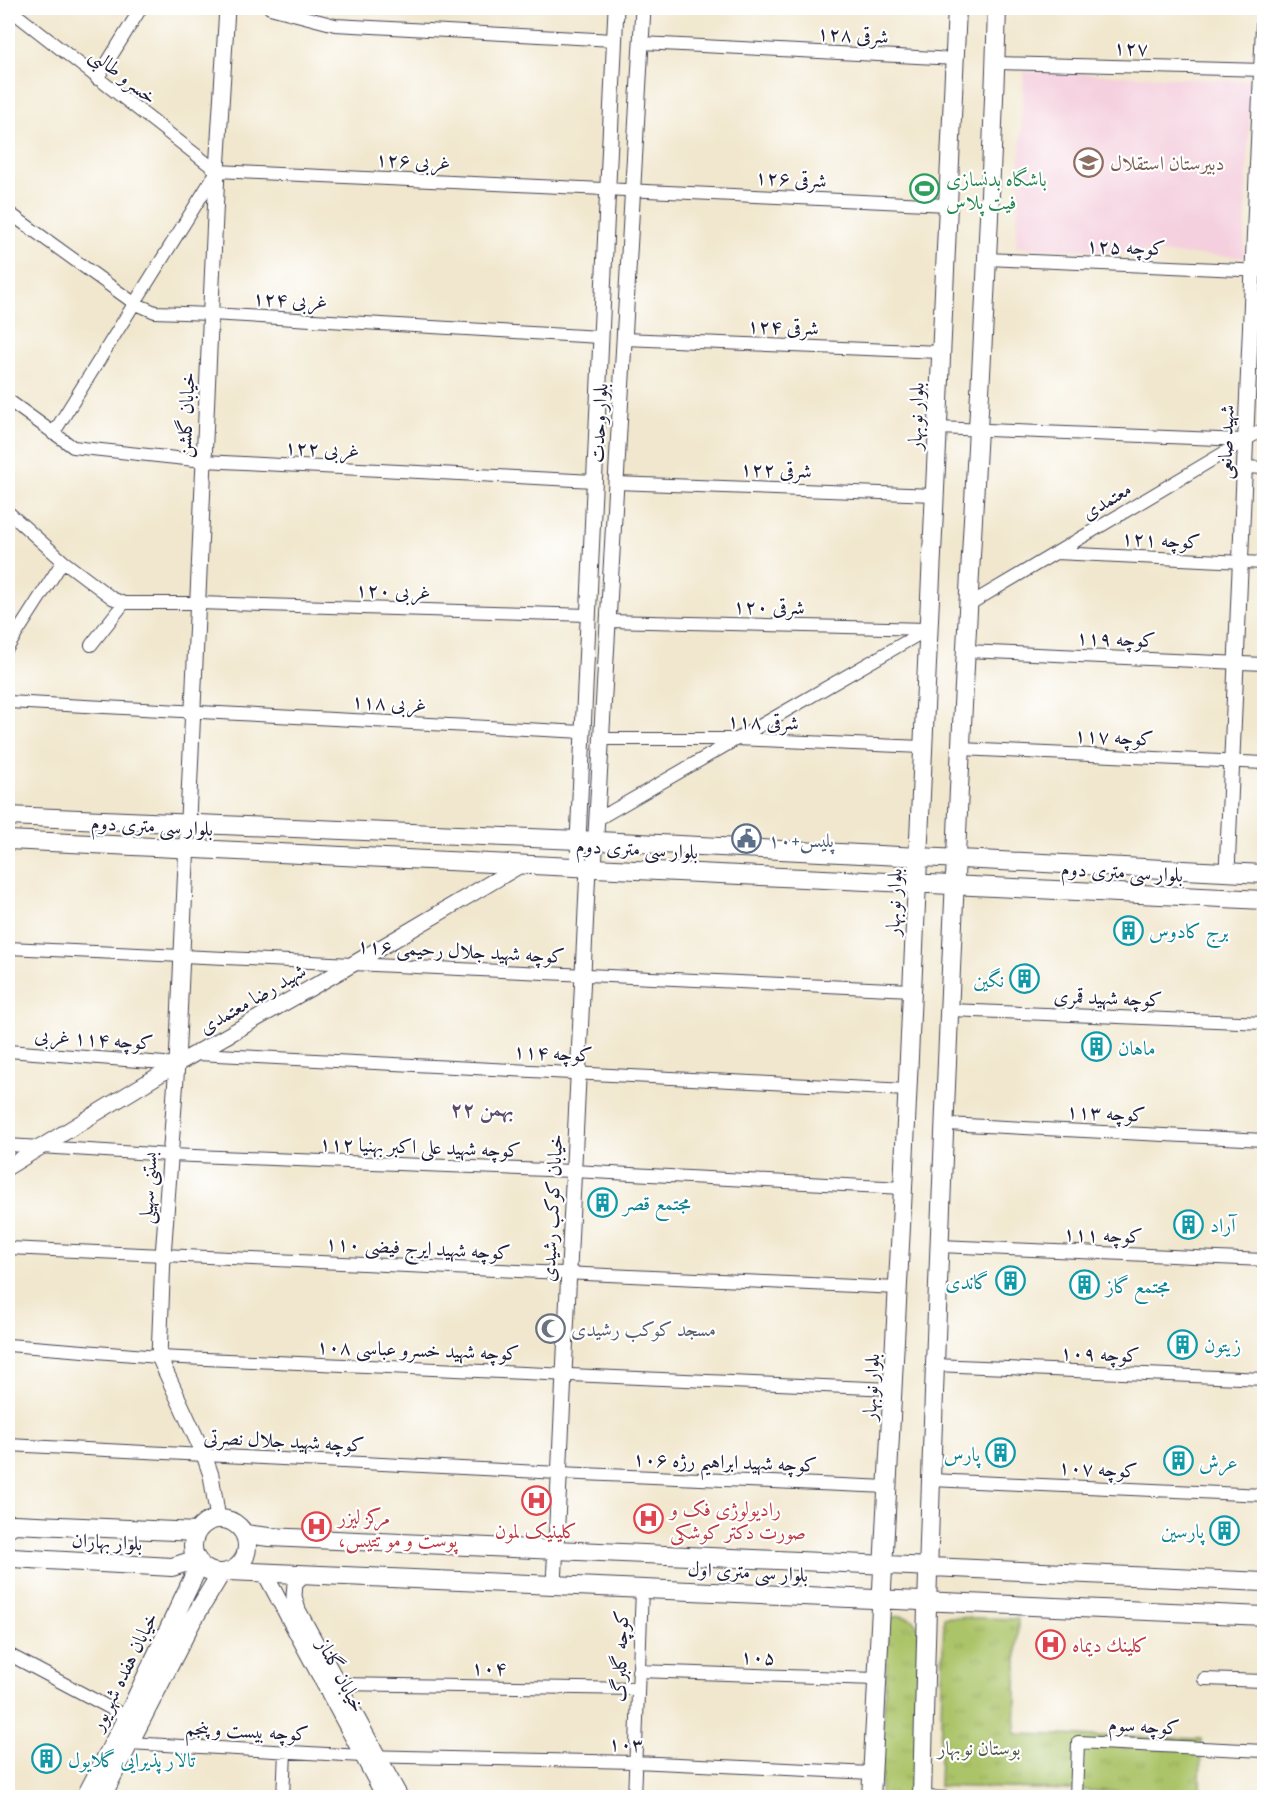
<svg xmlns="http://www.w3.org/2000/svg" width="1272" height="1805" font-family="'Gentium Book Plus',Amiri,serif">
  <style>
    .built { fill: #f4cfdd }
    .park { fill: url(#park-tufts); stroke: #677352; stroke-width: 1.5 }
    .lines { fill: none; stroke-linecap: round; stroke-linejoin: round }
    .minor-casing { stroke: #414051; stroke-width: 14 }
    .tertiary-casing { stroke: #414051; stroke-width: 17 }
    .secondary-casing { stroke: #414051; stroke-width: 20 }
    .minor { stroke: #fff; stroke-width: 12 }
    .tertiary { stroke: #fff; stroke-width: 15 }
    .secondary { stroke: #fff; stroke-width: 18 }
    .labels { text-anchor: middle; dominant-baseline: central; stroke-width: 4.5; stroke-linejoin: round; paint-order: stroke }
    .street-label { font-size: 20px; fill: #22223b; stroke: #fff }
    .education-label { font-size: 20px; fill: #785e54; stroke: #fff; text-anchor: start }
    .leisure-label { font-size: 20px; fill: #27864d; stroke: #fff; text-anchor: start }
    .service-label { font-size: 20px; fill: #4e5e75; stroke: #fff; text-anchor: start }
    .culture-label { font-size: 20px; fill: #0d838f; stroke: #fff; text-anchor: start }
    .worship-label { font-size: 20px; fill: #5b616d; stroke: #fff; text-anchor: start }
    .health-label { font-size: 20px; fill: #be3a42; stroke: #fff; text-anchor: start }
    .park-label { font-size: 20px; fill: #525b4b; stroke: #fff }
    .neighbourhood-label { font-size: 21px; font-weight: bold; fill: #5b4b66; stroke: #fff }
  </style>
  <defs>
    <pattern id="park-tufts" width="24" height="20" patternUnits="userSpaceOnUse" patternTransform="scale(1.5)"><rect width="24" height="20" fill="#acc469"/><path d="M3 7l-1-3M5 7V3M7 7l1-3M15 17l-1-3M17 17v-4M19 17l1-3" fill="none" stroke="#94a85c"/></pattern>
  </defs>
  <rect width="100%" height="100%" fill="#fff"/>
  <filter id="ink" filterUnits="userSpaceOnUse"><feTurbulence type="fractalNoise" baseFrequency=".0167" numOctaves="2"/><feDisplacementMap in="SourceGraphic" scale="12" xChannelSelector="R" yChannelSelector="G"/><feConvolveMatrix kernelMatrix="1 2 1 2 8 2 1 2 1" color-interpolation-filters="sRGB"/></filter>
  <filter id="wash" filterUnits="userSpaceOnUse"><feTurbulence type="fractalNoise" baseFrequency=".008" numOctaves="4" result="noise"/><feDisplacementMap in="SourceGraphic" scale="24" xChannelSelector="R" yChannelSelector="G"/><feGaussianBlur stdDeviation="1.35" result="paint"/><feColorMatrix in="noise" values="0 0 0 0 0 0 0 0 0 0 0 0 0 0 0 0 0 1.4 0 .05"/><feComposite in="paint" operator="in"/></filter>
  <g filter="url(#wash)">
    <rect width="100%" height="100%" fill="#f1e7ce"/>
    <path class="built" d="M1024,71L1251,81L1244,257L1016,247Z"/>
    <path class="park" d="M901,1616C910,1617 915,1620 919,1629L914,1797L880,1798L888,1621L894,1617Z
      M944,1617L1018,1619L1015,1734L1201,1739L1200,1794L939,1786Z"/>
  </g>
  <g filter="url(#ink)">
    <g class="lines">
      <defs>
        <path id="minor" d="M8,8L217,171
          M270,8L335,25L614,40
          M642,43L956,59
          M996,63L1264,70
          M97,79L141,8
          M217,171L948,205
          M8,212L134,303L155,312L211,314L600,337
          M987,259L1264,271
          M624,339L940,352
          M8,400L73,447L204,461L594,481
          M937,428L1244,440
          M53,434L217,171
          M1245,467L1264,468
          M616,483L934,495
          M8,512L63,561L112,598L124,603H198L588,615
          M1056,553L1264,563
          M968,605L1264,429
          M609,621L927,629
          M91,645L124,603
          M8,647L63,561
          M966,651L1264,664
          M8,702L583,732
          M603,739H735L922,747
          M961,749L1264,763
          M598,819L928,629
          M8,948L912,990
          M950,1010L1264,1023
          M8,1051L177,1064
          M197,1054L907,1090
          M946,1124L1264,1140
          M8,1145L170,1155L573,1171L903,1188
          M940,1246L1264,1260
          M8,1248L898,1288
          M8,1345L159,1357L892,1389
          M934,1365L1264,1379
          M8,1445L559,1473L888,1487
          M931,1480L1264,1495
          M8,1654L127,1717
          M638,1671L876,1679
          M1204,1679L1264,1681
          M340,1684L638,1689
          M129,1743L362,1756L635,1762L872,1773
          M922,1797L950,1798
          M283,1798L285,1752
          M634,1798L642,1589
          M1076,1798L1078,1742L1264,1751"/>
        <path id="tertiary" d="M579,868L578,840L583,732L616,8
          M594,869L643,8
          M1227,872L1264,14
          M8,1167L177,1064L353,964L519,866
          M218,1519L211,1475L204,1455L159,1357L163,1256L177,1064L217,171L227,8
          M264,1572L385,1798
          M304,1574L295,1583L294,1596L298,1610L401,1798
          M554,1585L588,868"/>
        <path id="secondary" d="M8,816L578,840L1264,874
          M8,840L1264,900
          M193 1546a27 27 0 1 1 54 0a27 27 0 1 1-54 0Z
          M8,1528L14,1524L197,1532
          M245,1534L269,1537L1264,1582
          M8,1555L12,1558L172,1567L197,1559
          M229,1571L1264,1616
          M85,1798L127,1717L200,1563
          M101,1798L192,1621L221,1573
          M871,1798L903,1188L957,8
          M922,1798C930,1446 945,1096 961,745C973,499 990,254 997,8"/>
      </defs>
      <use href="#minor" class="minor-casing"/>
      <use href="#tertiary" class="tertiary-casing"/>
      <use href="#secondary" class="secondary-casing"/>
      <use href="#minor" class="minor"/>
      <use href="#tertiary" class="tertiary"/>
      <use href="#secondary" class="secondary"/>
    </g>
  </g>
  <defs>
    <symbol id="school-ring" viewBox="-11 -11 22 22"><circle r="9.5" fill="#fff" stroke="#8d6e63" stroke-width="1.5"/><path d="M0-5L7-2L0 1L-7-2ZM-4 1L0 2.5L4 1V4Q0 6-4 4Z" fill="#8d6e63"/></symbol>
    <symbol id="stadium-ring" viewBox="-11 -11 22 22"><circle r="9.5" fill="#fff" stroke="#2e9e5b" stroke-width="1.5"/><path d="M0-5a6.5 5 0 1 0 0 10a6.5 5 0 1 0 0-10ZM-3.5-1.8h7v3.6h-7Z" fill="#2e9e5b"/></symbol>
    <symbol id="civic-ring" viewBox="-11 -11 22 22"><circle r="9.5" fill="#fff" stroke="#5c6f8a" stroke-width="1.5"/><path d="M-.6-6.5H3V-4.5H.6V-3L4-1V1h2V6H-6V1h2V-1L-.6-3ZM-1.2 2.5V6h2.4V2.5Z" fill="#5c6f8a"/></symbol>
    <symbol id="building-ring" viewBox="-11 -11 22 22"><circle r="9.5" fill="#fff" stroke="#0f9aa8" stroke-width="1.5"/><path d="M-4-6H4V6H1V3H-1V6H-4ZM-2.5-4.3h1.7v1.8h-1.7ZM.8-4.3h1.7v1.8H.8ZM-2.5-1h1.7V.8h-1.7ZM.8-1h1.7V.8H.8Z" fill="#0f9aa8"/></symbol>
    <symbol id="mosque-ring" viewBox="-11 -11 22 22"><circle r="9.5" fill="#fff" stroke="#6b7280" stroke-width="1.5"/><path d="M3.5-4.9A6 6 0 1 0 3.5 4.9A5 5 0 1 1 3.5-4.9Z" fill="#6b7280"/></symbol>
    <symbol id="hospital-ring" viewBox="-11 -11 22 22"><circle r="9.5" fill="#fff" stroke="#e0444e" stroke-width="1.5"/><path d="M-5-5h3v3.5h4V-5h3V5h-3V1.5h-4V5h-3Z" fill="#e0444e"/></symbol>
  </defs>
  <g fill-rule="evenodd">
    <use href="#school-ring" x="1072" y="146" width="33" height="33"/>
    <use href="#stadium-ring" x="908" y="172" width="33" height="33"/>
    <use href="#civic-ring" x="730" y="822" width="33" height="33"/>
    <use href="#building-ring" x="1112" y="914" width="33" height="33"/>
    <use href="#building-ring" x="1008" y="962" width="33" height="33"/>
    <use href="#building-ring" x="1080" y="1030" width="33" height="33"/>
    <use href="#building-ring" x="586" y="1186" width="33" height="33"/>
    <use href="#building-ring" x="1172" y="1208" width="33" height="33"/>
    <use href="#building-ring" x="994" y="1264" width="33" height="33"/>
    <use href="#building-ring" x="1068" y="1268" width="33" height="33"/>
    <use href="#mosque-ring" x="534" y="1312" width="33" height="33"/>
    <use href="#building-ring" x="1166" y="1328" width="33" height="33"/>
    <use href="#building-ring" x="984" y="1436" width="33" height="33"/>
    <use href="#building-ring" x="1162" y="1444" width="33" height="33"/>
    <use href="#hospital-ring" x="520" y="1484" width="33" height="33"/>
    <use href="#hospital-ring" x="632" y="1502" width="33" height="33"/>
    <use href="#hospital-ring" x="300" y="1510" width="33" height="33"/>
    <use href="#building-ring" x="1208" y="1514" width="33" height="33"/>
    <use href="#hospital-ring" x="1034" y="1628" width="33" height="33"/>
    <use href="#building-ring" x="30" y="1742" width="33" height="33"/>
  </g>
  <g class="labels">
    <g class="street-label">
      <text transform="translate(853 34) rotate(3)">۱۲۸ شرقی</text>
      <text transform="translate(1131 47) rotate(2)">۱۲۷</text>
      <text transform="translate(124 75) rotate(38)">خسرو طالبی</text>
      <text transform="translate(413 160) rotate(3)">۱۲۶ غربی</text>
      <text transform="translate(791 178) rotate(3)">۱۲۶ شرقی</text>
      <text transform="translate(1126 246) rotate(2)">کوچه ۱۲۵</text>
      <text transform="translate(290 299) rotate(3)">۱۲۴ غربی</text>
      <text transform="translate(783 326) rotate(2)">۱۲۴ شرقی</text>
      <text transform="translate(185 415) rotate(-87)">خیابان گلشن</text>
      <text transform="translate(915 416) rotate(-88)">بلوار نوبهار</text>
      <text transform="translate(598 423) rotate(-87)">بلوار وحدت</text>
      <text transform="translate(1225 442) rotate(-88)">شهید صانعی</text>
      <text transform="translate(322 448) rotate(3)">۱۲۲ غربی</text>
      <text transform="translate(776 469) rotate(2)">۱۲۲ شرقی</text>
      <text transform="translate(1106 500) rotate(-31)">معتمدی</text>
      <text transform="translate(1161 539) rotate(3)">کوچه ۱۲۱</text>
      <text transform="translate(393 590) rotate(2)">۱۲۰ غربی</text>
      <text transform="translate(769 606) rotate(1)">۱۲۰ شرقی</text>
      <text transform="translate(1116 638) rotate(2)">کوچه ۱۱۹</text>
      <text transform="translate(389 702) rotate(3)">۱۱۸ غربی</text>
      <text transform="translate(763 721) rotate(2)">۱۱۸ شرقی</text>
      <text transform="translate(1114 736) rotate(3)">کوچه ۱۱۷</text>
      <text transform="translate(152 825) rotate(3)">بلوار سی متری دوم</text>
      <text transform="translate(637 848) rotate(3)">بلوار سی متری دوم</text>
      <text transform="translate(1122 871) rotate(3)">بلوار سی متری دوم</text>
      <text transform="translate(893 902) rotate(-88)">بلوار نوبهار</text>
      <text transform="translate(461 950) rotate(3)">کوچه شهید جلال رحیمی ۱۱۶</text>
      <text transform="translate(1108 997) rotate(2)">کوچه شهید قمری</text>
      <text transform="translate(252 998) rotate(-30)">شهید رضا معتمدی</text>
      <text transform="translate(94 1038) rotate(4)">کوچه ۱۱۴ غربی</text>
      <text transform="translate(553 1052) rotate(3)">کوچه ۱۱۴</text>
      <text transform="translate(1106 1112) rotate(3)">کوچه ۱۱۳</text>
      <text transform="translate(420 1146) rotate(2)">کوچه شهید علی اکبر بهنیا ۱۱۲</text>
      <text transform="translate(147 1188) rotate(-86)">بستنی سهیلی</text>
      <text transform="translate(551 1208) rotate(-87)">خیابان کوکب رشیدی</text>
      <text transform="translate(1103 1234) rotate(2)">کوچه ۱۱۱</text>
      <text transform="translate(418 1247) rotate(3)">کوچه شهید ایرج فیضی ۱۱۰</text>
      <text transform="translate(418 1349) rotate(2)">کوچه شهید خسرو عباسی ۱۰۸</text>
      <text transform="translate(1100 1353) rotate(2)">کوچه ۱۰۹</text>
      <text transform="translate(870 1387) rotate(-87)">بلوار نوبهار</text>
      <text transform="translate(284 1440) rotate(3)">کوچه شهید جلال نصرتی</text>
      <text transform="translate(725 1461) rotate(2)">کوچه شهید ابراهیم رژه ۱۰۶</text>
      <text transform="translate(1098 1468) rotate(3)">کوچه ۱۰۷</text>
      <text transform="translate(107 1541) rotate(3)">بلوار بهاران</text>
      <text transform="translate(748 1571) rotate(3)">بلوار سی متری اول</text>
      <text transform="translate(619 1656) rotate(-88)">کوچه گلبرگ</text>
      <text transform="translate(758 1656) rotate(2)">۱۰۵</text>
      <text transform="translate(489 1667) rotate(1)">۱۰۴</text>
      <text transform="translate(123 1671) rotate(-64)">خیابان هفده شهریور</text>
      <text transform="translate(342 1675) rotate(62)">خیابان گلناز</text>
      <text transform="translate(1144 1725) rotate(3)">کوچه سوم</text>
      <text transform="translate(247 1730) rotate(3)">کوچه بیست و پنجم</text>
      <text transform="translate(626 1743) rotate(2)">۱۰۳</text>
    </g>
    <g class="education-label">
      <text x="1110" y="162">دبیرستان استقلال</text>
    </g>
    <g class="leisure-label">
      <text x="946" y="178">باشگاه بدنسازی<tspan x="946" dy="23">فیت پلاس</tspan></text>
    </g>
    <g class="service-label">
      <text x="768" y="839">پلیس+۱۰</text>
    </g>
    <g class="culture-label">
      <text x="1149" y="930">برج کادوس</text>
      <text x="1004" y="979" text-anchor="end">نگین</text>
      <text x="1118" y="1047">ماهان</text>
      <text x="623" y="1202">مجتمع قصر</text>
      <text x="1210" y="1224">آراد</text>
      <text x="989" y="1281" text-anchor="end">گاندی</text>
      <text x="1106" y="1285">مجتمع گاز</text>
      <text x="1204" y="1344">زیتون</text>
      <text x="980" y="1453" text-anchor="end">پارس</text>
      <text x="1199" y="1461">عرش</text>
      <text x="1204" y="1530" text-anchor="end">پارسین</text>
      <text x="68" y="1759">تالار پذیرایی گلایول</text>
    </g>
    <g class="worship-label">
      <text x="571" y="1328">مسجد کوکب رشیدی</text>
    </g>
    <g class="health-label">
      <text x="670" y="1508">رادیولوژی فک و<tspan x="670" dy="23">صورت دکتر کوشکی</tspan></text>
      <text x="338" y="1516">مرکز لیزر<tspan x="338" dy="23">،پوست و مو تتیس</tspan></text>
      <text x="536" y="1530" text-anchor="middle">کلینیک لمون</text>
      <text x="1072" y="1644">كلينك ديماه</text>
    </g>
    <g class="park-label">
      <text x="979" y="1747">بوستان نوبهار</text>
    </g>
    <g class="neighbourhood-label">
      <text x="482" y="1108">۲۲ بهمن</text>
    </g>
  </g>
  <rect width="1272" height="1805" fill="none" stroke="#fff" stroke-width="30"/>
</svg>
